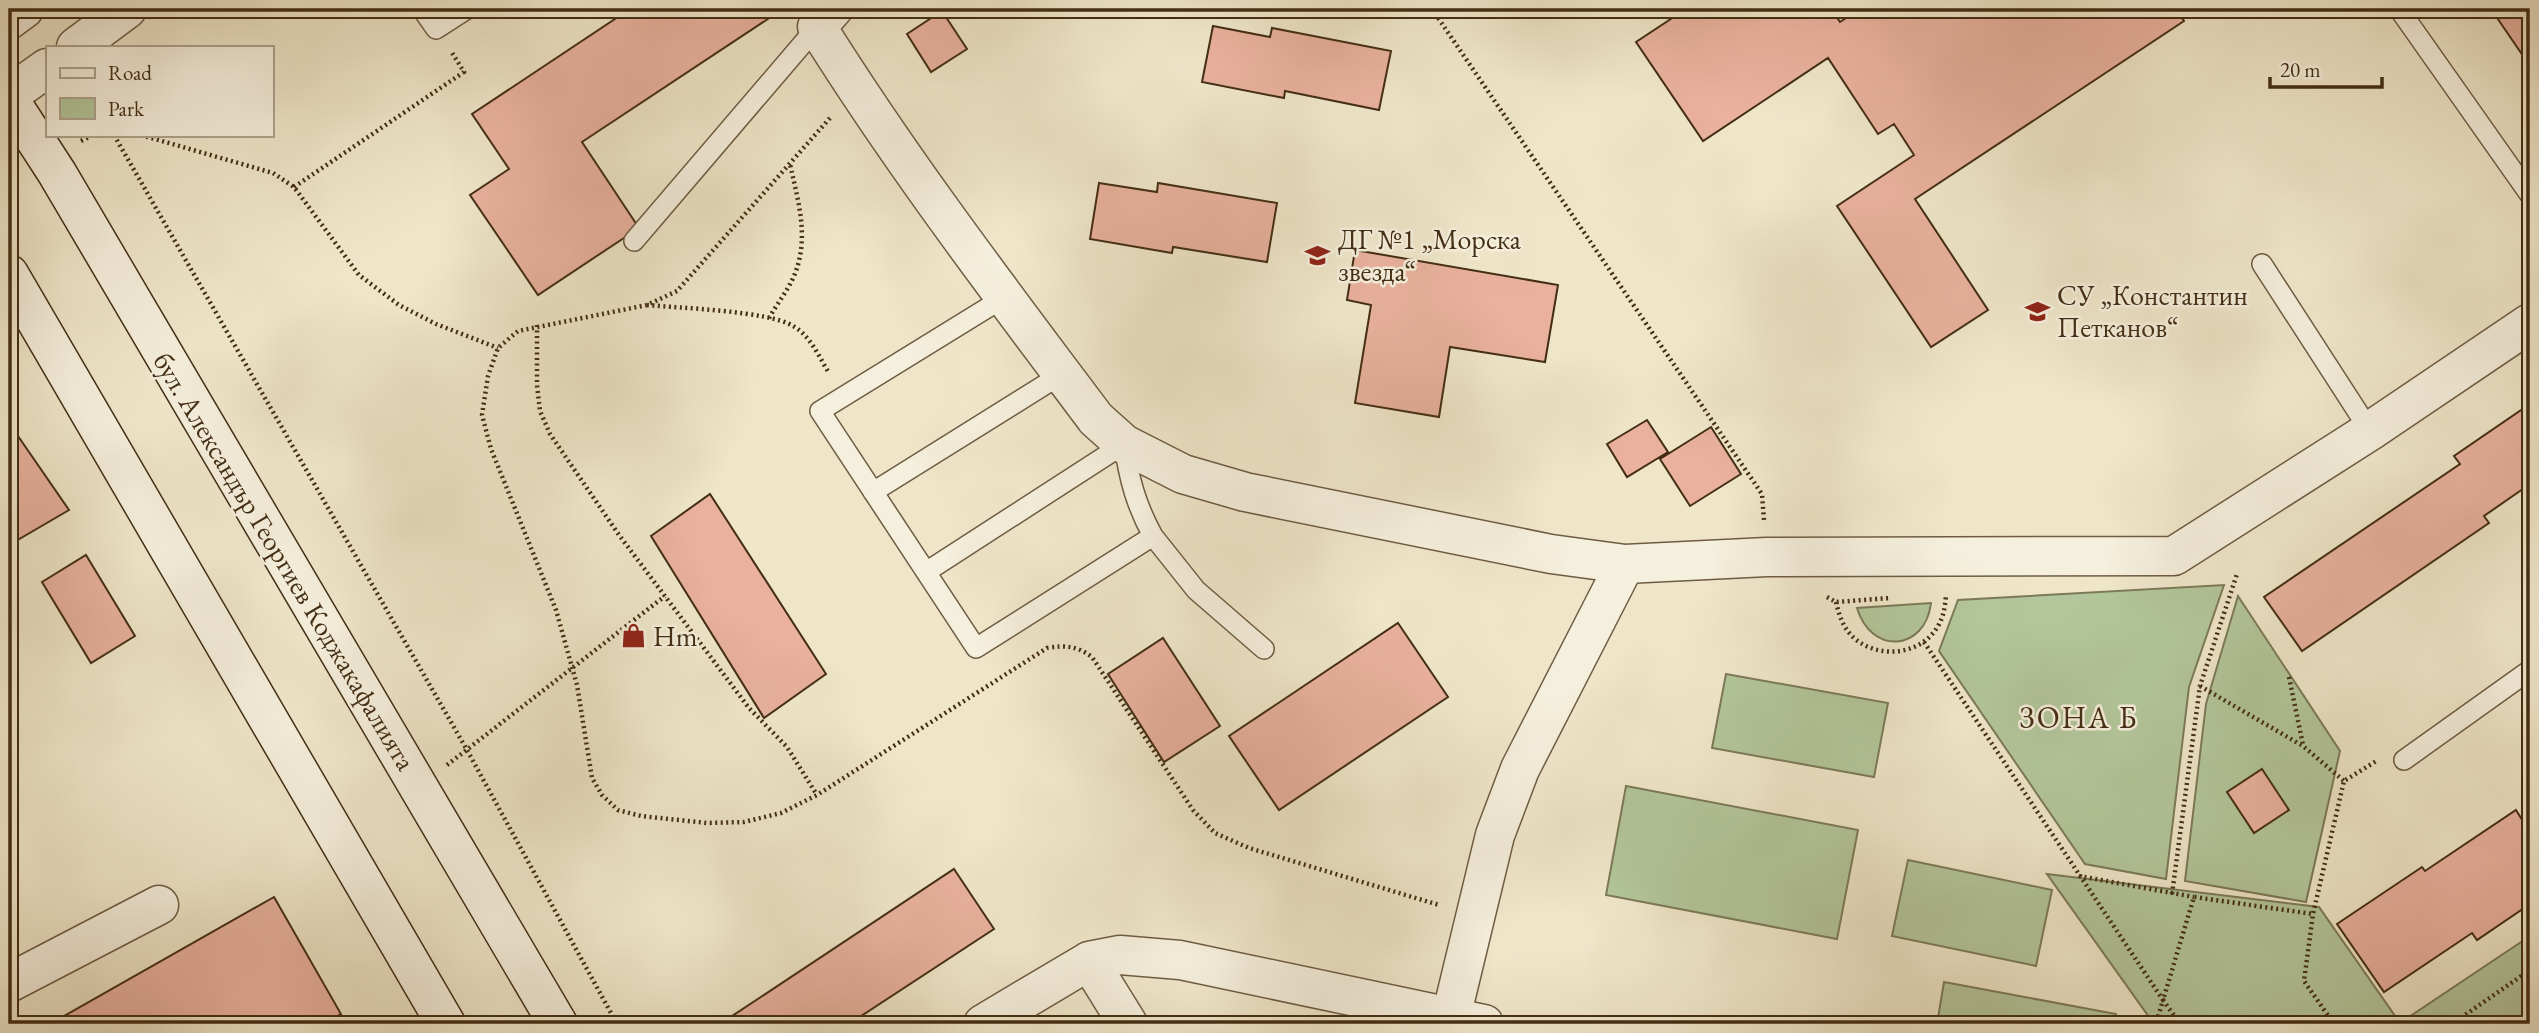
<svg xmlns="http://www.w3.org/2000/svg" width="2539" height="1033" font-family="'EB Garamond',serif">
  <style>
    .green { fill: #b3c69b; stroke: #7b7a58; stroke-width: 2 }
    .building { fill: #e9b19e; stroke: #432e14; stroke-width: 2 }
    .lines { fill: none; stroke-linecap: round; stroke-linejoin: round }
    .service-casing { stroke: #6e5c42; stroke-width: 22 }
    .minor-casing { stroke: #6e5c42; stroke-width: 41 }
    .tertiary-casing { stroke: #6e5c42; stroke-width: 41 }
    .secondary-casing { stroke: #432e14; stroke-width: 41 }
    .path { stroke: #432e14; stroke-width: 4.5; stroke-dasharray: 2 3.5; stroke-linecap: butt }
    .service { stroke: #f5efdd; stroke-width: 19 }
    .minor { stroke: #f5efdd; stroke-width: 38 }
    .tertiary { stroke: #f5efdd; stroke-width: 38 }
    .secondary { stroke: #f5efdd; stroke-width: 38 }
    .labels { text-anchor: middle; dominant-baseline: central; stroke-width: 5; stroke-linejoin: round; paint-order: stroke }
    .poi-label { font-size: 28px; fill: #432e14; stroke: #f5efdd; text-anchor: start }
    .street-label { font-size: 28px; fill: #432e14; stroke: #f5efdd }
    .neighbourhood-label { font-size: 30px; letter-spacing: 2px; fill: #432e14; stroke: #f5efdd }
  </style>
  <rect width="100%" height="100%" fill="#efe6ca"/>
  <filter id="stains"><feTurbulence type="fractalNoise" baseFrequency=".00286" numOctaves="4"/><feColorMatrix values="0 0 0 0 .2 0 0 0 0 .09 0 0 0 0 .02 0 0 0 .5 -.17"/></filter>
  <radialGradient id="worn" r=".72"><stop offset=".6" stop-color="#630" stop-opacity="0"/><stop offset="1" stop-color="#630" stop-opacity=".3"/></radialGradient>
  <path class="green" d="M2224,585L2189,687L2166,879L2085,864L1939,651L1958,600Z
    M2238,596L2340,751L2306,902L2185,881L2206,704Z
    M1931,603C1925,652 1871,655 1857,608Z
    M1726,674L1888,703L1874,777L1712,748Z
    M1626,786L1858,830L1837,939L1606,895Z
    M1908,860L2052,890L2036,966L1892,936Z
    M2047,874L2319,907L2400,1023L2530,936V1024H2154Z
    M1944,982L2116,1014L2114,1024H1937Z"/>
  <path class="building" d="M630,9H783L582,142L639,228L538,295L470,195L509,169L472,114Z
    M1686,9H1831L1840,22L1860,9H2176L2184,21L1915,199L1988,310L1931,347L1837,206L1914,155L1894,124L1878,134L1828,58L1703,141L1636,42Z
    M2491,9H2530V66Z
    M942,11L967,49L931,72L907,34Z
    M1213,26L1270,37L1272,28L1391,51L1379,110L1285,91L1284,98L1202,82Z
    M1099,183L1157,192L1158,183L1277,203L1267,262L1173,247L1172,253L1090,239Z
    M1355,250L1558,285L1545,362L1450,347L1439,417L1355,403L1371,305L1347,300Z
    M2530,404V484L2484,516L2489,523L2302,651L2264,597L2460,464L2454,456Z
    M1647,420L1668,452L1627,477L1607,444Z
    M9,423L69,510L9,545Z
    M1711,427L1741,474L1690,506L1660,459Z
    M710,494L826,674L764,718L651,536Z
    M86,555L135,636L91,663L42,582Z
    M1398,623L1448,697L1279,810L1229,736Z
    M1163,638L1220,726L1164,762L1108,674Z
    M2262,769L2289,810L2254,833L2227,792Z
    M2516,810L2521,818L2530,812V904L2477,940L2472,933L2384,992L2337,924L2422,867L2425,871Z
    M954,869L994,929L849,1024H720Z
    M274,897L341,1014L323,1024H258L256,1020L249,1024H50Z"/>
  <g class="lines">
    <defs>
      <path id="service" d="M422,9L436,29L467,9
        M2399,9L2530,195
        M634,241L817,27
        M2262,264L2370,431
        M873,492L1062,374
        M1153,536L1196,590L1264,649
        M926,572L1124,444C1129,479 1136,505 1153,536L976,648L820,411L1005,297
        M2404,760L2530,670"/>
      <path id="minor" d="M833,9L817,27C902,163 1000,291 1096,419L1124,444L1183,474L1245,492L1551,554L1625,564L1767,557L2174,556L2370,431L2530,323
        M1089,961L1128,1024
        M9,983L159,905
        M1451,1017L1495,835L1520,769L1625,564
        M983,1024L1089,961L1120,955L1180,960L1484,1024"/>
      <path id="tertiary" d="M9,20L24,9
        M76,47L127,9
        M9,95L47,68"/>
      <path id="secondary" d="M9,99L57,173L558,1024
        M9,274L446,1024"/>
    </defs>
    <use href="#service" class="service-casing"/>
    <use href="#minor" class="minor-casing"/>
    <use href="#tertiary" class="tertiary-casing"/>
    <use href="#secondary" class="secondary-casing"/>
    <path class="path" d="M1432,9L1762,494L1764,520
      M830,118L677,291L647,305L518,331L498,348L488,376L482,415L491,449L556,610L577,685L592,778L602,795L618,810L641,816L707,823L744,822L781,813L817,795L1047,648C1066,645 1077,646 1092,657L1193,810L1215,833L1249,848L1439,905
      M114,135L467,750L617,1024
      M141,135L273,173L294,187L359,275L399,305L436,324L498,348
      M81,141L93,135
      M294,187L464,72L451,51
      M647,305C680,308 769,311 793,326C810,335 819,357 829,373
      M769,318C777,304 788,290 794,276C810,238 798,201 790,164
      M537,325V385L540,411L550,434L619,535L749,708L787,747L817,795
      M1827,597L1836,602L1890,598
      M1836,602C1839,615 1843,627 1852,636C1876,660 1921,656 1938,626C1944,616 1945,606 1946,595
      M1924,642L2163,1000L2156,1024
      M2289,677L2303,745
      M2200,686L2303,746L2344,781
      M447,765L665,596
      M2079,876L2194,897
      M2172,894L2200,686L2237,574
      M2180,1024L2163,1000L2194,897L2313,914
      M2334,1024L2304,981L2313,914L2344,781L2378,760
      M2452,1024L2530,970"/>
    <use href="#service" class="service"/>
    <use href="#minor" class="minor"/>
    <use href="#tertiary" class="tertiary"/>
    <use href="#secondary" class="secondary"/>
  </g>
  <defs>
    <symbol id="school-bare" viewBox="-9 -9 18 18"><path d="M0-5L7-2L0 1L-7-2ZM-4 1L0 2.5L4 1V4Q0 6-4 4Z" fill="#8f2418" stroke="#f5efdd" stroke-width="2.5" paint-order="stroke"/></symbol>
    <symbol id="shop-bare" viewBox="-9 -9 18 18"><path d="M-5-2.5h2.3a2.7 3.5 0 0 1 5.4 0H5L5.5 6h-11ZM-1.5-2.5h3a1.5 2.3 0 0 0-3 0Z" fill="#8f2418" stroke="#f5efdd" stroke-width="2.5" paint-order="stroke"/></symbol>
  </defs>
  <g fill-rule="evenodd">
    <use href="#school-bare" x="1300" y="238" width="35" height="35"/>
    <use href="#school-bare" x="2020" y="294" width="35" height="35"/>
    <use href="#shop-bare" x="616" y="618" width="35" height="35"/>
  </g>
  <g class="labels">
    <g class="poi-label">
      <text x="1338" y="239">ДГ №1 „Морска<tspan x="1338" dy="32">звезда“</tspan></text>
      <text x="2057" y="295">СУ „Константин<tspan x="2057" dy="32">Петканов“</tspan></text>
      <text x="653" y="636">Hm</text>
    </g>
    <g class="street-label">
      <text transform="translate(285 561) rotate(59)">бул. Александър Георгиев Коджакафалията</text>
    </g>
    <g class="neighbourhood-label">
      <text x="2079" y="717">ЗОНА Б</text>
    </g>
  </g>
  <rect width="2539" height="1033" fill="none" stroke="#efe6ca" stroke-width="35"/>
  <rect x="10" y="10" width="2518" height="1012" fill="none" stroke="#432e14" stroke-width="3.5"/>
  <rect x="18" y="18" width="2504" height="998" fill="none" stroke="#432e14" stroke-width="2"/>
  <rect x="46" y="46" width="228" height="91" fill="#f5efdd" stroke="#aea28d" stroke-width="2"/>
  <rect x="60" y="68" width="35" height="10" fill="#f5efdd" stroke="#aea28d" stroke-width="2"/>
  <text x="108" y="80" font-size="21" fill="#432e14">Road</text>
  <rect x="60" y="98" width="35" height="21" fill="#b3c69b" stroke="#aea28d" stroke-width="2"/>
  <text x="108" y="116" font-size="21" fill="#432e14">Park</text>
  <path d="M2270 77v10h112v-10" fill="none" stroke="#432e14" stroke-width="3.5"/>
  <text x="2280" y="77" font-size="21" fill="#432e14" stroke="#f5efdd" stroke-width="5" paint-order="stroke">20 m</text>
  <rect width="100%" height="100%" filter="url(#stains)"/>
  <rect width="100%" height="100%" fill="url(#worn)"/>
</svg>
